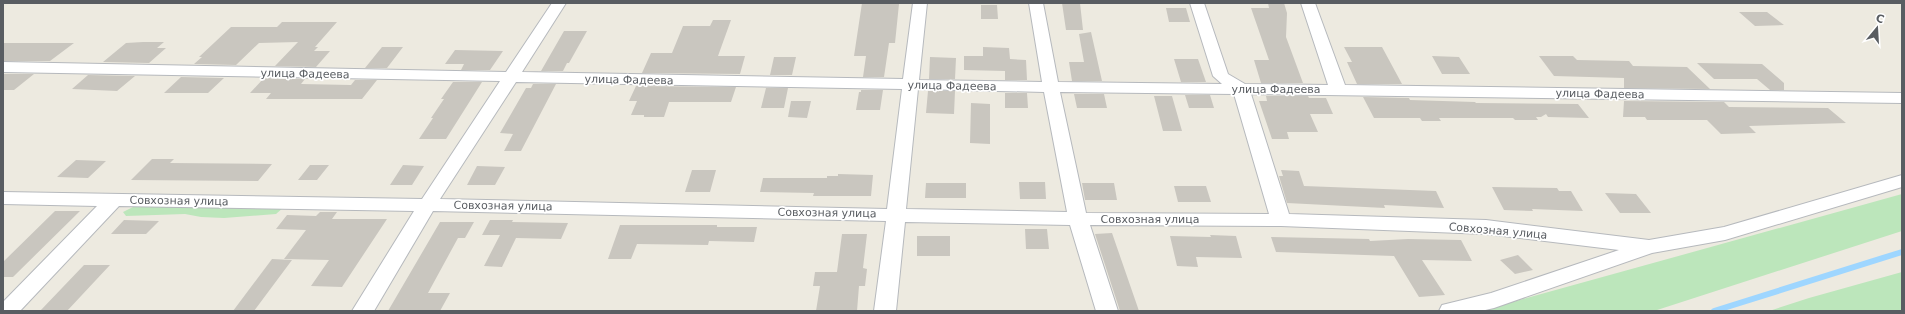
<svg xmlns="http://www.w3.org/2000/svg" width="1905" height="314" font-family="'DejaVu Sans',sans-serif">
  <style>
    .green { fill: #bce6bb }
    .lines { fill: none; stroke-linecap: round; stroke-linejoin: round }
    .stream { stroke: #9ed6ff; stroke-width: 6 }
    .building { fill: #c9c6bf }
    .minor-casing { stroke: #b6b9bd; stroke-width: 2 }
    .minor { fill: #fff; fill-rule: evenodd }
    .labels { text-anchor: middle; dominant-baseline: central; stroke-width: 3.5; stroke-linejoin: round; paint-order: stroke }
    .street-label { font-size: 11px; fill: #595d62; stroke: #fff }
  </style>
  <rect width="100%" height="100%" fill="#edeae0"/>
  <path class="green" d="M1902,194V231L1654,311H1480Z
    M137,205L284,207L276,214L224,218L201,217L185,214L126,216L123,212Z
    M1902,272V311H1769L1809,298Z"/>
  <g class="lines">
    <path class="stream" d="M1714,311L1902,252"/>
  </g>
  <path class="building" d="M862,3L899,4L895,43H889L884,77H863L866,56H854Z
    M1062,3H1080L1083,30H1066Z
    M1268,3H1284L1287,13L1286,37L1303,83H1261L1254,60H1269L1251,8H1269Z
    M981,5H997L998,19H981Z
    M1166,8H1186L1190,22H1169Z
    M1739,12H1767L1784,25L1755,26Z
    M713,20H731L718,56H745L740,74L642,73L651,53H672L683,26H710Z
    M282,22H337L315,47H318L314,51H330L316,67L275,66L298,42L259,43L236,65L194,64L202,57H199L231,27H277Z
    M564,31H587L569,63H567L563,71H541Z
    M1091,32L1102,81H1072L1069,62H1084L1079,34Z
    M143,42H164L157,48H166L149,63L103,62L126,43Z
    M3,43H74L50,61H3Z
    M382,47H403L387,68H365Z
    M983,47L1009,48L1010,59L1026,60L1027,80H1005V71L964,70V56H983Z
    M1344,47H1382L1402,84H1357L1347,62H1352Z
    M455,50L503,51L490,70H461L464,64H445Z
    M1432,56L1459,57L1470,74H1442Z
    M1539,56H1573L1577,60L1629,61L1633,66L1687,67L1710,89L1624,88V78L1554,76Z
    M774,57H796L792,75H770Z
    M930,57L956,58L955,79H929Z
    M1174,59H1198L1206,82H1181Z
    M1697,63L1762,64L1784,83V90H1770L1757,79H1714Z
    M3,74H34L14,90H3Z
    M88,75L135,76L117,91L72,89Z
    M181,77L224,78L208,93H164Z
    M264,78L305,79L301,84L351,85L355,80H377L362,99H266L271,93H250Z
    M453,82H482L446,139H419L433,118H431L444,99H441Z
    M533,84H556L521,151H504L513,134L500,133L526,88H531Z
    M636,86L736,87L731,102H669L664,117H644V115H631L637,101H629Z
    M766,88H788L784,108H761Z
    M861,90H883L880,110H856L859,92H861Z
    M928,91H955L954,114L926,113Z
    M1005,93H1027L1028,108H1005Z
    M1074,94H1104L1107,108H1077Z
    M1185,95H1210L1214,108H1189Z
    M1154,96H1172L1182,131H1163Z
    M1266,96H1308L1309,98H1326L1333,114H1310L1318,132H1287L1289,139H1272L1259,101H1267Z
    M1363,97L1409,98L1410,100L1475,102L1476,103L1578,104L1589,118L1548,117L1546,114L1541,117H1536L1538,120H1515L1513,118H1439L1441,121H1422L1420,118H1374Z
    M791,101H811L807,118L788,117Z
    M1624,101L1724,102L1729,107L1828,108L1846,123L1749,126L1756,133L1721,134L1707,120H1647L1645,117H1623Z
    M971,103L990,104V144L970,143Z
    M152,159H174L170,163L272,164L258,181L131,180Z
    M76,160L106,161L88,178L57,177Z
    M310,165H329L317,180H298Z
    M403,165L424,166L412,185H390Z
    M477,166L505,167L495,185H467Z
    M692,170H716L710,192H685Z
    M1281,170L1299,171L1304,186L1436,191L1444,208L1384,205L1385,208L1287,203L1279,176H1283Z
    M838,174L873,175L871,196H813L814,193L760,192L763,178H827V176H838Z
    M1019,182H1045L1046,199H1020Z
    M926,183H966V198H925Z
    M1082,183H1114L1117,200H1085Z
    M1174,186H1206L1211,202H1178Z
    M1492,187L1557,188L1559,191H1571L1583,211L1532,209L1533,211L1504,210Z
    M1605,193L1636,194L1651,213H1620Z
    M55,211H80L13,277H3V262Z
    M320,212H337L332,219H387L342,287L311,286L329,260L284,259L306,230L276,229L287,215L316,216Z
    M124,220L159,221L146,234H111Z
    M490,220H513L512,222L568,223L561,239L516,238L502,267L484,266L500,235H482Z
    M440,222H474L465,238H458L428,293H450L440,311H388Z
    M620,225H717V227H757L754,242L709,241L708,245L637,244L631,259H608Z
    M1025,229H1047L1049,249H1026Z
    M1112,233L1139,311H1120L1095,234Z
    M842,234H867L863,268L867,269L865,286H859L857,311H816L820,286H813L815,272H837Z
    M1210,235L1236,236L1242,258L1196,257L1198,267L1177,266L1170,236L1211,237Z
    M917,236H950V256H917Z
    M1271,237L1369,239L1370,241L1408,239L1461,240L1472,261L1422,260L1445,295L1419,297L1394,256L1276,252Z
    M1518,255L1533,270L1515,274L1500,260Z
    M272,259L292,260L254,311H233Z
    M84,265H110L67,311H40Z"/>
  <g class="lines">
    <defs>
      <path id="minor" d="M552,3H566L522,72L903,79L913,3H927L919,80L1042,82L1029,3H1043L1058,82L1222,84L1213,76L1190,3H1204L1228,74L1245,84L1328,85L1301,3H1315L1345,85L1902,93V103L1251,94L1289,214L1486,220L1649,240L1724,227L1902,175V187L1725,240L1652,253L1494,308L1481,311H1439L1442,305L1491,293L1619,250L1486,234L1281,226L1090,225L1118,311H1096L1070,225L905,222L896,311H874L886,221L433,211L374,311H352L414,211L119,206L20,311H3V302L97,206L3,204V192L422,199L500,81L3,72V62L506,72ZM516,82L902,89L887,209L440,199ZM918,89L1044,92L1067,212L906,209ZM1060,92L1234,94L1269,214L1086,213Z"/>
    </defs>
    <use href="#minor" class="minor-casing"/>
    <use href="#minor" class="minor"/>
  </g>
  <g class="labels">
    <g class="street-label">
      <text transform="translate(305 74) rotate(1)">улица Фадеева</text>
      <text transform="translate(629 80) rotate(1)">улица Фадеева</text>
      <text transform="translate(952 86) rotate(1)">улица Фадеева</text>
      <text x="1276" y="89">улица Фадеева</text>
      <text transform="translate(1600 94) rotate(1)">улица Фадеева</text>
      <text transform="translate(179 201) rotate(1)">Совхозная улица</text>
      <text transform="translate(503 206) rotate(1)">Совхозная улица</text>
      <text transform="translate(827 213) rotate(1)">Совхозная улица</text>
      <text x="1150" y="219">Совхозная улица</text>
      <text transform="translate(1498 231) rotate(5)">Совхозная улица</text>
    </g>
  </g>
  <rect width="1905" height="314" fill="none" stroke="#595d62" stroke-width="8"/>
  <g transform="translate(1877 28) rotate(18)" stroke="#ffffff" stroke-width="3" paint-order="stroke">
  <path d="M0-3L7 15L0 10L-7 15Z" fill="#595d62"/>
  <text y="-6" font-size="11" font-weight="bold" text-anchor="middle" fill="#595d62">С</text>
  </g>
</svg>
